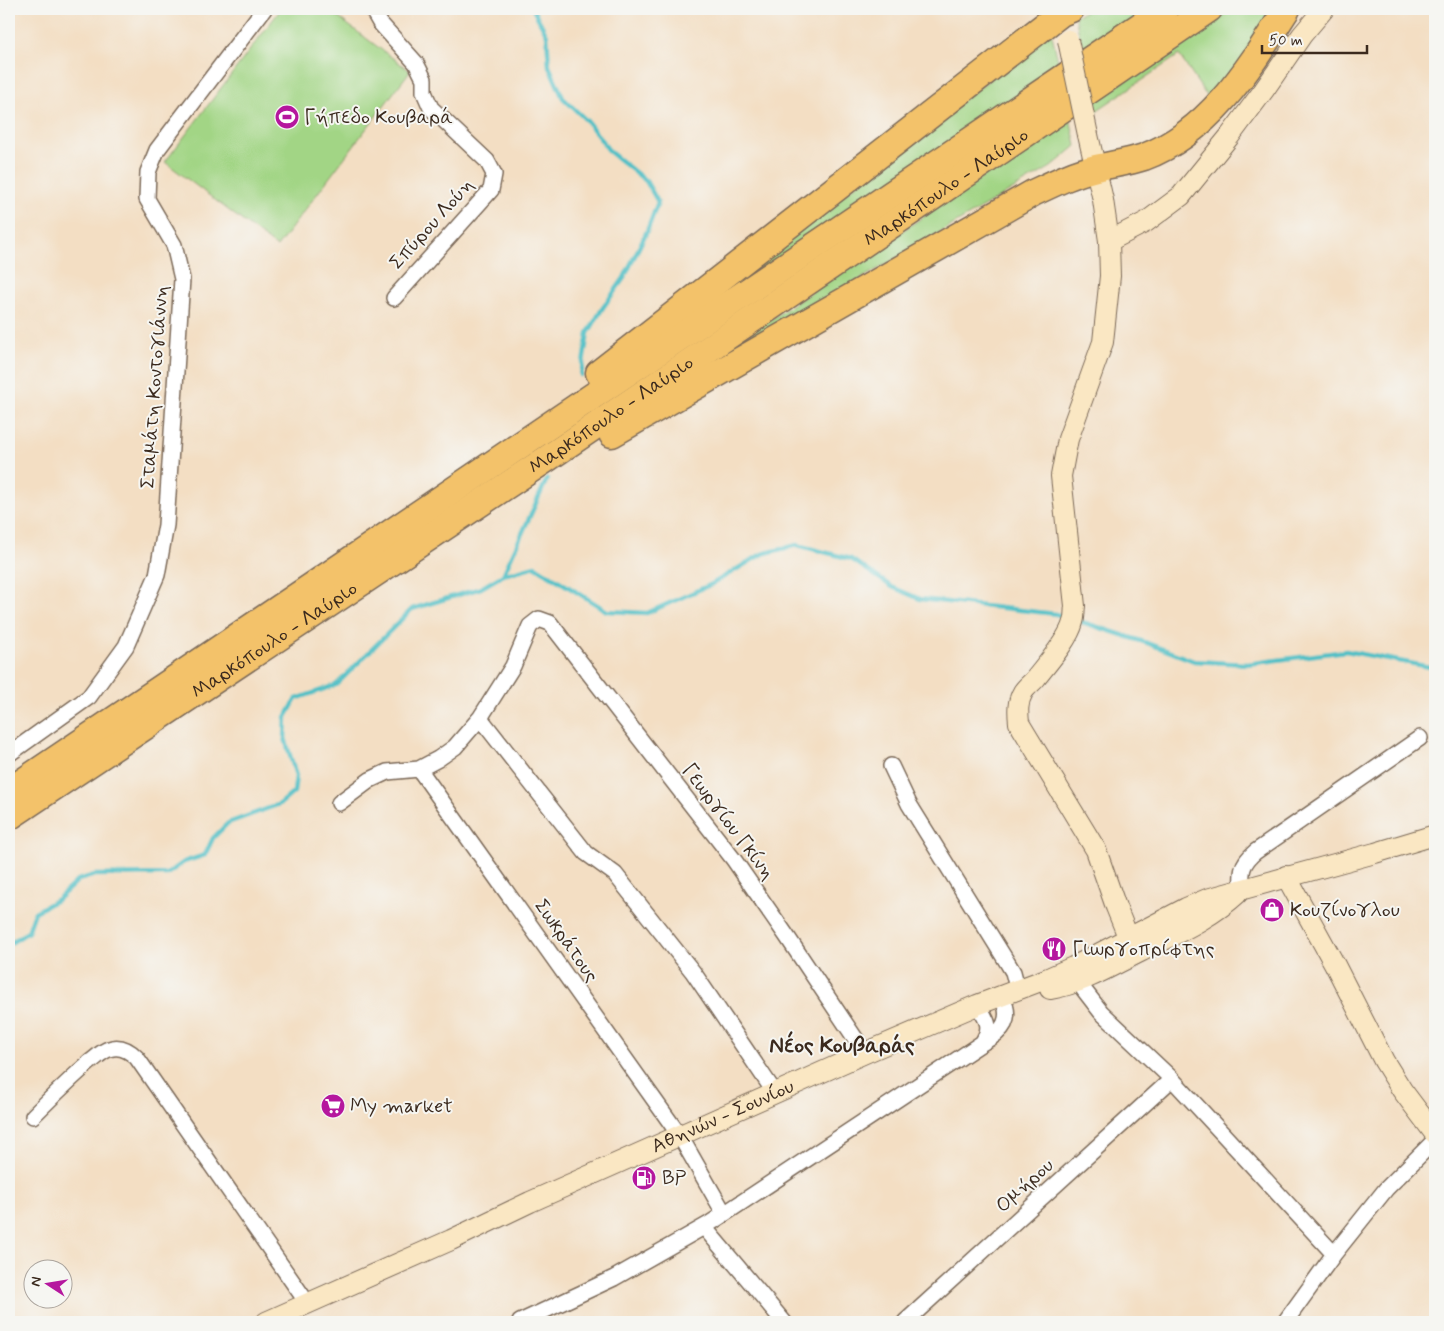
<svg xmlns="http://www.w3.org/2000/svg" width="1444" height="1331" font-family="Mynerve,sans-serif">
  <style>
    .green { fill: #a2d585; stroke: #6e8052 }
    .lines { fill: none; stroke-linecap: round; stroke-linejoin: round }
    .stream { stroke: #52c0c6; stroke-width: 4.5 }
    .street-casing { stroke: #7b6958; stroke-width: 18 }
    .secondary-casing { stroke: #7b6958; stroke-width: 22 }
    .highway-casing { stroke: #7b6958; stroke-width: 29 }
    .street { stroke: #fff; stroke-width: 15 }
    .secondary { stroke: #fae7c3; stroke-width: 20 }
    .highway { stroke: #f3c26a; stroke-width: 26 }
    .secondary-bridge-casing { stroke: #7b6958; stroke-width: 22; stroke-linecap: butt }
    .secondary-bridge { stroke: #fae7c3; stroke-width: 20 }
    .labels { text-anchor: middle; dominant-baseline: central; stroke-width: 4; stroke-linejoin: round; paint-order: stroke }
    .poi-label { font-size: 20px; fill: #3b2a1e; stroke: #f6f6f2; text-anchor: start }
    .street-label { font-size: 20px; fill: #3b2a1e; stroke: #f6f6f2 }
    .quarter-label { font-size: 22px; font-weight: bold; fill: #3b2a1e; stroke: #f6f6f2 }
  </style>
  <rect width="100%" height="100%" fill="#f6f6f2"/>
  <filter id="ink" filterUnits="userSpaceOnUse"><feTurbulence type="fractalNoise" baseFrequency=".02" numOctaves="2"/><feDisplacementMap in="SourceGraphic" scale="10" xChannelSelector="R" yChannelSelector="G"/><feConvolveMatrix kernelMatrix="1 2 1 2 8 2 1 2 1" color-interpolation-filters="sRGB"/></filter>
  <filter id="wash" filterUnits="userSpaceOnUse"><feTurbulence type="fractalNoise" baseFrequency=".0096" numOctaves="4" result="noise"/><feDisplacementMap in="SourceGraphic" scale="20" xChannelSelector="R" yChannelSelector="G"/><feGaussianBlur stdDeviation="1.12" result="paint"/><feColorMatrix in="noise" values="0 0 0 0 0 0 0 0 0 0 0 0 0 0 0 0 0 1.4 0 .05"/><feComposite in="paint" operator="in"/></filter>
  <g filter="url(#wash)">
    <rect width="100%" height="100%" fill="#f3dec3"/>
    <path class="green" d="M281,9H327L410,71L277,247L165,162Z
      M1091,9H1156L1084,57L1075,16Z
      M1233,9H1284L1210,101L1179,55L1093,113L1090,104Z
      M1051,31L1061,73L619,372Z
      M1070,118L1076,146L1051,167L623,419Z"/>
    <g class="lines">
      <path class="stream" d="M533,9L547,35L549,66L563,98L587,121L610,152L646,181L658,202L647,231L624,278L602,309L588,333L581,375
        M503,575L535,566L607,611L647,613L712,584L762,554L797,545L851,559L892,587L920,599L1056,614L1069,618
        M1079,621L1147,643L1194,661L1247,664L1346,651L1435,668
        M9,944L28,932L35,912L58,899L78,880L95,875L167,874L184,862L205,855L213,838L228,823L280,804L294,792L296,776L285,738L286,717L296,699L336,685L412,609L481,588L503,575L547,479"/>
    </g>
  </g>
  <g filter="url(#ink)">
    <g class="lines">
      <defs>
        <path id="street" d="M372,9L380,23L416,63L424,79V92L431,108L487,161L494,174L491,190L394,298
          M480,718L586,853L615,874L693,972L775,1093
          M9,754L89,697L126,646L157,575L166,525L182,279L174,245L147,199L148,172L157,150L264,9
          M891,766L909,804L1007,962L1013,972L1018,991
          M419,769L680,1136L724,1213
          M339,803L370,780L387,772L419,769L438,759L455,747L480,718L513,666L530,626L539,619L550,623L734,860L786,935L865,1053
          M1242,889C1241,872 1241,864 1255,852L1420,738
          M1076,972L1084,990L1101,1012L1172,1079L1334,1254
          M977,1005C987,1019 993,1027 982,1043
          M33,1116C52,1097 70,1079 90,1062C96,1058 102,1051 109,1049C120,1045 129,1050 137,1058L308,1304
          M704,1227L784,1322
          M520,1322L614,1278L709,1224L982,1043C1003,1032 1014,1019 1001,996
          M905,1322L1172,1079
          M1285,1322L1334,1254L1386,1189L1435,1140"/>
        <g id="secondary">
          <path d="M1088,135L1103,200L1109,241L1110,276L1103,342L1068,439L1061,476L1075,606C1074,612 1075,617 1073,622C1069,639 1047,664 1036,678C1032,683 1026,687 1023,692C1017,702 1018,713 1019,723L1096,850L1116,907L1135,954"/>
          <path d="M1109,241L1146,222L1181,196L1229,137L1264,90L1302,35L1324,9"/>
          <path d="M1286,876L1335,965L1384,1061L1402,1090L1435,1134"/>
          <path d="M1050,989C1083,984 1113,965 1142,951C1175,934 1210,919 1237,894"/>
          <path id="s1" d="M266,1322L451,1240L530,1202L865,1053L977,1005L1046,979L1073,967L1186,908L1207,899L1375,853L1435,835"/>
        </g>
        <g id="highway">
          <path d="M599,373L1061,13L1071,9"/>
          <path d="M612,434L1033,193C1054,183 1074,173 1096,168C1113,164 1129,162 1144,157C1211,132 1251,65 1287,9"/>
          <path d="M9,791L1165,9"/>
          <path id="s2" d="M9,817L548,458L1209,9"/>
        </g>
      </defs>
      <use href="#street" class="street-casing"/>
      <use href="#secondary" class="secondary-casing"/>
      <use href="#highway" class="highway-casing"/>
      <use href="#street" class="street"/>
      <use href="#secondary" class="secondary"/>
      <use href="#highway" class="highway"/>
      <defs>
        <path id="secondary-bridge" d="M1068,40L1088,135"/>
      </defs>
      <use href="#secondary-bridge" class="secondary-bridge-casing"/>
      <use href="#secondary-bridge" class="secondary-bridge"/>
    </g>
  </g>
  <defs>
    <symbol id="stadium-disc" viewBox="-11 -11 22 22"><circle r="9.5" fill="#b5179e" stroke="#f6f6f2"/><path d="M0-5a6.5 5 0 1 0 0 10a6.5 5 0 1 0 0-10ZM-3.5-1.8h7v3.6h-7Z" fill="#fff"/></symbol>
    <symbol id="shop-disc" viewBox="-11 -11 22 22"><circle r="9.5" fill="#b5179e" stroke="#f6f6f2"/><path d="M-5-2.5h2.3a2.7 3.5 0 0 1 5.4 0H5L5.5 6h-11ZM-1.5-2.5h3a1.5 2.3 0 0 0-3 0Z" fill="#fff"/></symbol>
    <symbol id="restaurant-disc" viewBox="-11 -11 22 22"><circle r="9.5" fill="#b5179e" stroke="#f6f6f2"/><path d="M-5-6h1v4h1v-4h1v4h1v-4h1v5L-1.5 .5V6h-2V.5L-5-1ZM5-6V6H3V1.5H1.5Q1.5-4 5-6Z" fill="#fff"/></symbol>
    <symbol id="supermarket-disc" viewBox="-11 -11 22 22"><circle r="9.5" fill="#b5179e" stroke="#f6f6f2"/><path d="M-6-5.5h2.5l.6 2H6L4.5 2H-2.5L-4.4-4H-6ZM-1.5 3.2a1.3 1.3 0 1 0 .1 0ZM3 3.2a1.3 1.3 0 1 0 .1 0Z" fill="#fff"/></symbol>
    <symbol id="fuel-disc" viewBox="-11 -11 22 22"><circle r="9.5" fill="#b5179e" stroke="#f6f6f2"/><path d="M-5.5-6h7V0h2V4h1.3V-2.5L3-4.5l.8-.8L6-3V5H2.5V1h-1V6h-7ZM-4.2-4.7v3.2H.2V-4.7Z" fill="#fff"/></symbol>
  </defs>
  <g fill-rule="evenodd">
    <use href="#stadium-disc" x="273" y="103" width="28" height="28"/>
    <use href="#shop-disc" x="1258" y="896" width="28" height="28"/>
    <use href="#restaurant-disc" x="1040" y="935" width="28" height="28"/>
    <use href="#supermarket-disc" x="319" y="1092" width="28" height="28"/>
    <use href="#fuel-disc" x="630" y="1164" width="28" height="28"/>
  </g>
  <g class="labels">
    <g class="poi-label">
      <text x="304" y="117">Γήπεδο Κουβαρά</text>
      <text x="1290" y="910">Κουζίνογλου</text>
      <text x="1072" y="949">Γιωργοπρίφτης</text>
      <text x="350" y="1106">My market</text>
      <text x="662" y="1178">BP</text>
    </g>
    <g class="street-label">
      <text stroke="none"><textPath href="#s2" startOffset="1129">Μαρκόπουλο - Λαύριο</textPath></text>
      <text transform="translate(432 224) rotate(-48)">Σπύρου Λούη</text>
      <text transform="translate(155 387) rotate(-86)">Σταμάτη Κοντογιάννη</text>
      <text stroke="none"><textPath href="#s2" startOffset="724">Μαρκόπουλο - Λαύριο</textPath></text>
      <text stroke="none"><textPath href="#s2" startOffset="319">Μαρκόπουλο - Λαύριο</textPath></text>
      <text transform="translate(728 822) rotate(53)">Γεωργίου Γκίνη</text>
      <text transform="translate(566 941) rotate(55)">Σωκράτους</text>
      <text stroke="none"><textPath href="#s1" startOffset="501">Αθηνών - Σουνίου</textPath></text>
      <text transform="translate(1025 1186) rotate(-42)">Ομήρου</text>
    </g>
    <g class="quarter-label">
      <text x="842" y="1046">Νέος Κουβαράς</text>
    </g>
  </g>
  <rect width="1444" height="1331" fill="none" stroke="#f6f6f2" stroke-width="30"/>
  <g transform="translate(48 1284) rotate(282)"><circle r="24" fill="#f6f6f2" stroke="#aba49d"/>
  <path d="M0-4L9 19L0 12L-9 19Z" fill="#b5179e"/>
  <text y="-8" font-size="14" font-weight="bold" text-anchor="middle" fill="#3b2a1e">N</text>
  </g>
  <path d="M1262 45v8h105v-8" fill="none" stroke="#3b2a1e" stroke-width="2.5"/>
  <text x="1269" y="45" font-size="15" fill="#3b2a1e" stroke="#f6f6f2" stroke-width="4" paint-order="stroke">50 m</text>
</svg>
